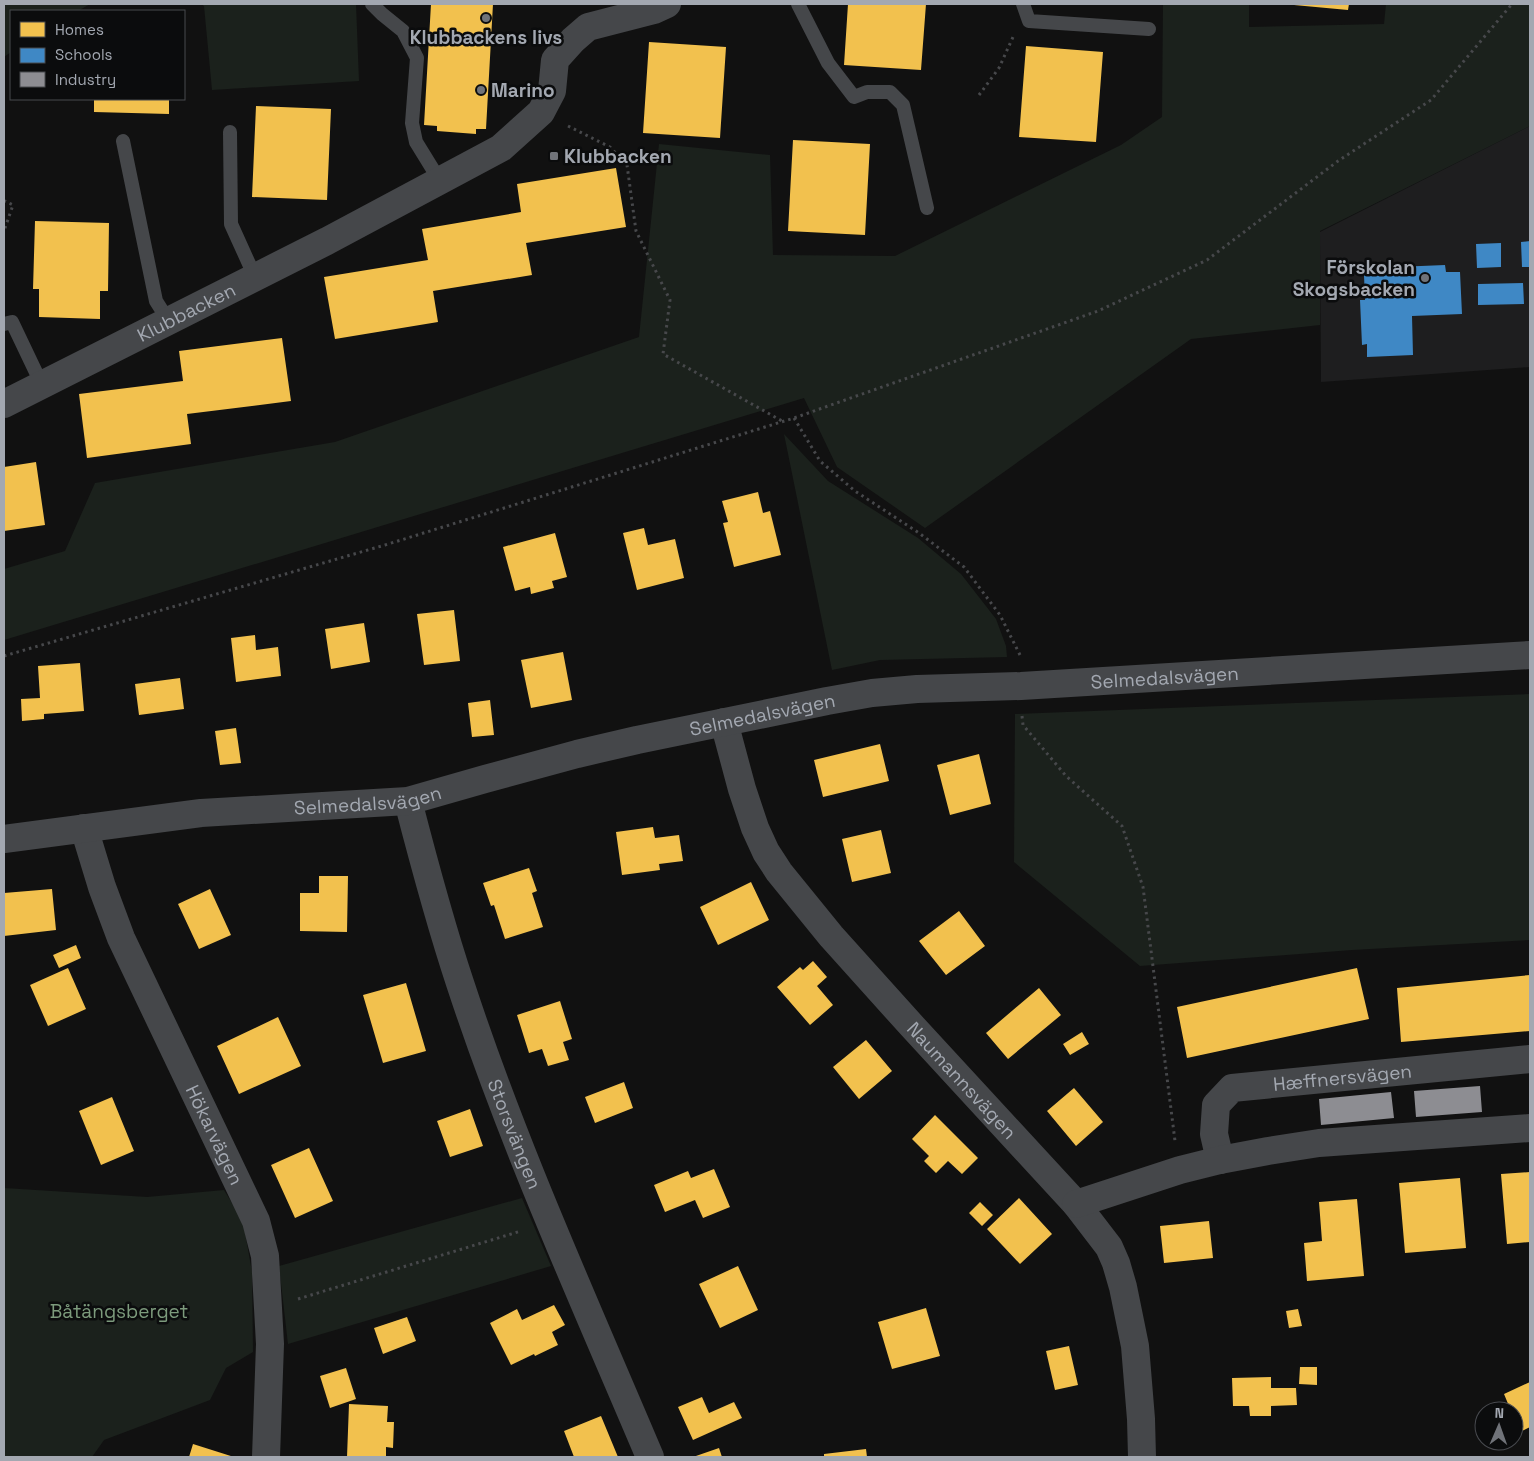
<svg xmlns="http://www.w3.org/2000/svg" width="1534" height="1461" font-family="'Space Grotesk',sans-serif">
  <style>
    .built { fill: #1e1e1f }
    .green { fill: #1b211c }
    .homes { fill: #f2c14e }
    .schools { fill: #3f88c5 }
    .industry { fill: #8d8d92 }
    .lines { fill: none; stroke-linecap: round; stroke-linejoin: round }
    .path { stroke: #47484b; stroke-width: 3; stroke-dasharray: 2.5 4; stroke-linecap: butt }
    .lane { stroke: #45474a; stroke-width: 14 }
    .street { stroke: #45474a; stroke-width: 28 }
    .poi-dot { fill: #707379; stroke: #0b0c0d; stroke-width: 2 }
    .labels { text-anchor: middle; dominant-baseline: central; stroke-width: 5; stroke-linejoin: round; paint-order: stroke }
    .poi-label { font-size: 19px; font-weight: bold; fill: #a3a8b1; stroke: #0b0c0d; text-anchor: start }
    .street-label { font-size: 19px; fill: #a3a8b1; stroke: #0b0c0d }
    .park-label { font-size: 19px; fill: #7c9a7c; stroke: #0b0c0d }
  </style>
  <rect width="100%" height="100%" fill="#111"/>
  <path class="built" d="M1530,126V367L1321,382L1320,232Z"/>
  <path class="green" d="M4,4H90L78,11H11V52L4,57Z
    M201,4H356L359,81L212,90L204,6Z
    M1163,4H1249V27L1384,24L1386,4H1530V126L1320,231V325L1191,339L925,528L837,467L804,398L4,640V569L65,551L95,483L335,442L639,337L659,144L770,155L773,255L895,256L1121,145L1162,117Z
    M784,434L828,481L918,538L961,574L996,619L1006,646L1007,657L880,660L832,670Z
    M1530,694V940L1352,950L1140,966L1014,862L1015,714Z
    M4,1188L147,1197L224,1190L243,1221L252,1272L253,1352L226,1368L210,1400L104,1440L92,1457H4Z
    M522,1198L551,1266L288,1344L279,1266Z"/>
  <path class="homes" d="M431,4H493L486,129H476V134L437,131V126L424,125Z
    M848,4H926L921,70L844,65Z
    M1294,4H1349L1348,10L1294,5Z
    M649,42L726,47L720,138L643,133Z
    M1026,46L1103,52L1096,142L1019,137Z
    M94,99H169V114L94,112Z
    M256,106L331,109L327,200L252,197Z
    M793,140L870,144L865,235L788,231Z
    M616,168L626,227L526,243L532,275L433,291L438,322L335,339L324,277L428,260L422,229L521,212L517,184Z
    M35,221L109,223L108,291H100V319L39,317V289H33Z
    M282,338L291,401L187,414L191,444L87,458L79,394L183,381L179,351Z
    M36,462L45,525L4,531V467Z
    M758,492L763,513L770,511L781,555L734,567L723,523L728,522L722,501Z
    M644,528L648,545L675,539L684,578L637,590L623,533Z
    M555,533L567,577L552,581L554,588L531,594L530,587L515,591L503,547Z
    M454,610L460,661L424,665L417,614Z
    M364,623L370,662L331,669L325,629Z
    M255,635L256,650L278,647L281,676L236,682L231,638Z
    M563,652L572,700L531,708L521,660Z
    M80,663L84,711L44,714V719L22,721L21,699L40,698L38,666Z
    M180,678L184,709L139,715L135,684Z
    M490,700L494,735L472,737L468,703Z
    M236,728L241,763L220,765L215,731Z
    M880,744L889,781L823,797L814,760Z
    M979,754L991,804L950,815L937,765Z
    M653,827L655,838L679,835L683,861L659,864L660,870L622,875L616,832Z
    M881,830L891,873L852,882L842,839Z
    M529,868L537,891L532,893L543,927L505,939L494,905L491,906L483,883Z
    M319,876H348L347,932L300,931V893H319Z
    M751,882L769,920L718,945L700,907Z
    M52,889L56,930L4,936V893Z
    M210,889L231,935L199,949L178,904Z
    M959,911L985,946L946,975L919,941Z
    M76,945L81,958L59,968L53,955Z
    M813,961L827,977L817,986L833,1005L810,1025L777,987L800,967L803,970Z
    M68,968L86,1009L48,1026L30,985Z
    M1357,968L1369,1019L1187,1058L1177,1007Z
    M1530,975V1031L1401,1042L1397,988Z
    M406,983L426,1051L383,1063L363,995Z
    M1039,988L1061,1015L1008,1059L986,1033Z
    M560,1001L572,1039L563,1042L569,1060L548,1066L542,1049L529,1053L517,1015Z
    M278,1017L301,1066L239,1094L217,1046Z
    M1082,1032L1089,1044L1070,1055L1063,1044Z
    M866,1040L892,1071L859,1099L833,1067Z
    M624,1082L633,1108L595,1123L585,1097Z
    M1074,1088L1103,1122L1076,1146L1047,1111Z
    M112,1097L134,1151L101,1165L79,1111Z
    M470,1109L483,1146L450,1157L437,1121Z
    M935,1115L978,1158L962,1174L948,1161L936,1173L924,1161L929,1156L912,1139Z
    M309,1148L333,1201L295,1218L271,1165Z
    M714,1169L730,1207L703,1218L695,1200L665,1212L654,1185L688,1171L691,1178Z
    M1530,1172V1242L1507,1244L1501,1174Z
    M1460,1178L1466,1248L1405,1253L1399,1183Z
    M1019,1198L1052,1234L1020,1264L987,1229Z
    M1357,1199L1364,1276L1307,1281L1304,1243L1322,1241L1319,1202Z
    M980,1202L993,1215L982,1226L969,1213Z
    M1209,1221L1213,1258L1164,1263L1160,1226Z
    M738,1266L758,1310L720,1328L699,1284Z
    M554,1305L565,1325L552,1332L558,1345L535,1356L534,1354L511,1365L490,1323L517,1309L522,1320Z
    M926,1308L940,1356L892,1369L878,1322Z
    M1298,1309L1302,1326L1289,1328L1286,1311Z
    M407,1317L416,1341L383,1354L374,1328Z
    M1069,1346L1078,1385L1055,1390L1046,1351Z
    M1300,1367H1317V1385L1299,1384Z
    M346,1368L356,1399L330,1408L320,1376Z
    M1271,1377V1388H1296L1297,1405L1271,1406V1416H1250L1249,1406H1233L1232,1378Z
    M1530,1382V1427L1520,1432L1514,1418V1411H1511L1504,1394Z
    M702,1397L709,1413L734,1402L742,1418L693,1440L678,1407Z
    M349,1404L388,1406L387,1422H394L393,1448L386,1447V1457H347Z
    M601,1416L618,1457H574L564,1431Z
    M193,1444L234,1457H189Z
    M719,1448L722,1457H693Z
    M866,1449L867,1457H824V1454Z"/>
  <path class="schools" d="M1530,241V267H1522L1521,242Z
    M1501,243V267L1477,268L1476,244Z
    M1445,265L1446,272H1460L1462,314L1412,316L1413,355L1367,357V344L1362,345L1360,300H1365L1364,275H1372V268Z
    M1523,283L1524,304L1478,305V284Z"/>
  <path class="industry" d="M1480,1086L1482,1112L1416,1117L1414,1091Z
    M1391,1092L1394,1118L1321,1125L1319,1099Z"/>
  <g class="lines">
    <path class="path" d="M979,95L999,68L1013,37
      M568,126L610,147L627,165L636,231L670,300L663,354L782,421
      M4,202L5,201L13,205L4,231
      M794,418L820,461L855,491L919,533L964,567L1000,615L1020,655
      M4,656L385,545L794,418L1098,311L1207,260L1338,161L1431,100L1512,4
      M1022,716L1023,725L1066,776L1122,826L1143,887L1175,1141
      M298,1299L521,1231"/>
    <path class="lane" d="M372,4L382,14L403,31L417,58L412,123L416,142L440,181
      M798,4L828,63L854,97L867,92H890L903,105L927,208
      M1023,4L1029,21L1149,29
      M230,132L231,224L255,277
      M123,141L156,301L168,320
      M4,324L12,322L42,385"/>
    <g class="street">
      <path id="s1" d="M4,404L327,241L501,148L541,112L552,91L555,60L573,40L588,27L654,10L667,4"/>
      <path id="s2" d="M724,722L742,789L755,828L766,852L779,872L831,936L912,1026L1076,1204L1109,1247L1116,1263L1123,1287L1135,1346L1141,1419L1142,1457"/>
      <path id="s3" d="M408,801C424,863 440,923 460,983C513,1145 584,1301 650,1457"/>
      <path id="s4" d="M84,828L102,887L121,938L256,1221L265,1256L268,1308L270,1344L266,1457"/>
      <path id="s5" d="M4,839L201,813L408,801L485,779L577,754L637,740L827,701L872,693L917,689L1021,686L1530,655"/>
      <path id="s6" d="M1220,1160L1214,1134L1216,1105L1232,1088L1530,1059"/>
      <path d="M1076,1204L1180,1170L1220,1160L1268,1151L1319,1143L1530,1128"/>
    </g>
  </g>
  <g class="poi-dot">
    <circle cx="486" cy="18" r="5"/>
    <circle cx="481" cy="90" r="5"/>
    <rect x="549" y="151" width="10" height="10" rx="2.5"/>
    <circle cx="1425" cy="278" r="5"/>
  </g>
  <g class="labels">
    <g class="poi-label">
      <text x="486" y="37" text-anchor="middle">Klubbackens livs</text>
      <text x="491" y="90">Marino</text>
      <text x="564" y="156">Klubbacken</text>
      <text x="1415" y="267" text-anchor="end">Förskolan<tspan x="1415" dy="22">Skogsbacken</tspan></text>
    </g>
    <g class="street-label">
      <text stroke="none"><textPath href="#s1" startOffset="204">Klubbacken</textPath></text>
      <text stroke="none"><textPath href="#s5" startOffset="1176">Selmedalsvägen</textPath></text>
      <text stroke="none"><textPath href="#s5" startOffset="771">Selmedalsvägen</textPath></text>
      <text stroke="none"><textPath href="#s5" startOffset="366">Selmedalsvägen</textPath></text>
      <text stroke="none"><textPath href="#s6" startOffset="190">Hæffnersvägen</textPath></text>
      <text stroke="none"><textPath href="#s2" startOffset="438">Naumannsvägen</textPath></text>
      <text stroke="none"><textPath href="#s4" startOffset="334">Hökarvägen</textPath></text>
      <text stroke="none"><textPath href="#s3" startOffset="350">Storsvängen</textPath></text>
    </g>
    <g class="park-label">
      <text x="119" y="1311">Båtängsberget</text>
    </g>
  </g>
  <rect width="1534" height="1461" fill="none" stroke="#a3a8b1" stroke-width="10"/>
  <rect x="10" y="10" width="175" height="90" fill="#0b0c0d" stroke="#484a4f"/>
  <rect x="20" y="22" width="25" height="15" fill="#f2c14e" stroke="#484a4f"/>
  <text x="55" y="35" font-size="15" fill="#a3a8b1">Homes</text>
  <rect x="20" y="48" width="25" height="15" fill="#3f88c5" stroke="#484a4f"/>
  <text x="55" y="60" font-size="15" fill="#a3a8b1">Schools</text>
  <rect x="20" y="72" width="25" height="15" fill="#8d8d92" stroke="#484a4f"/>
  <text x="55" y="85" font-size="15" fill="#a3a8b1">Industry</text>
  <g transform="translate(1499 1426) rotate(2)"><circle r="24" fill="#0b0c0d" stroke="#484a4f"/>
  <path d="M0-4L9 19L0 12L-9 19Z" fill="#707379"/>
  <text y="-8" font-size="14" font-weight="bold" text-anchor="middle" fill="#a3a8b1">N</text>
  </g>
</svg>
